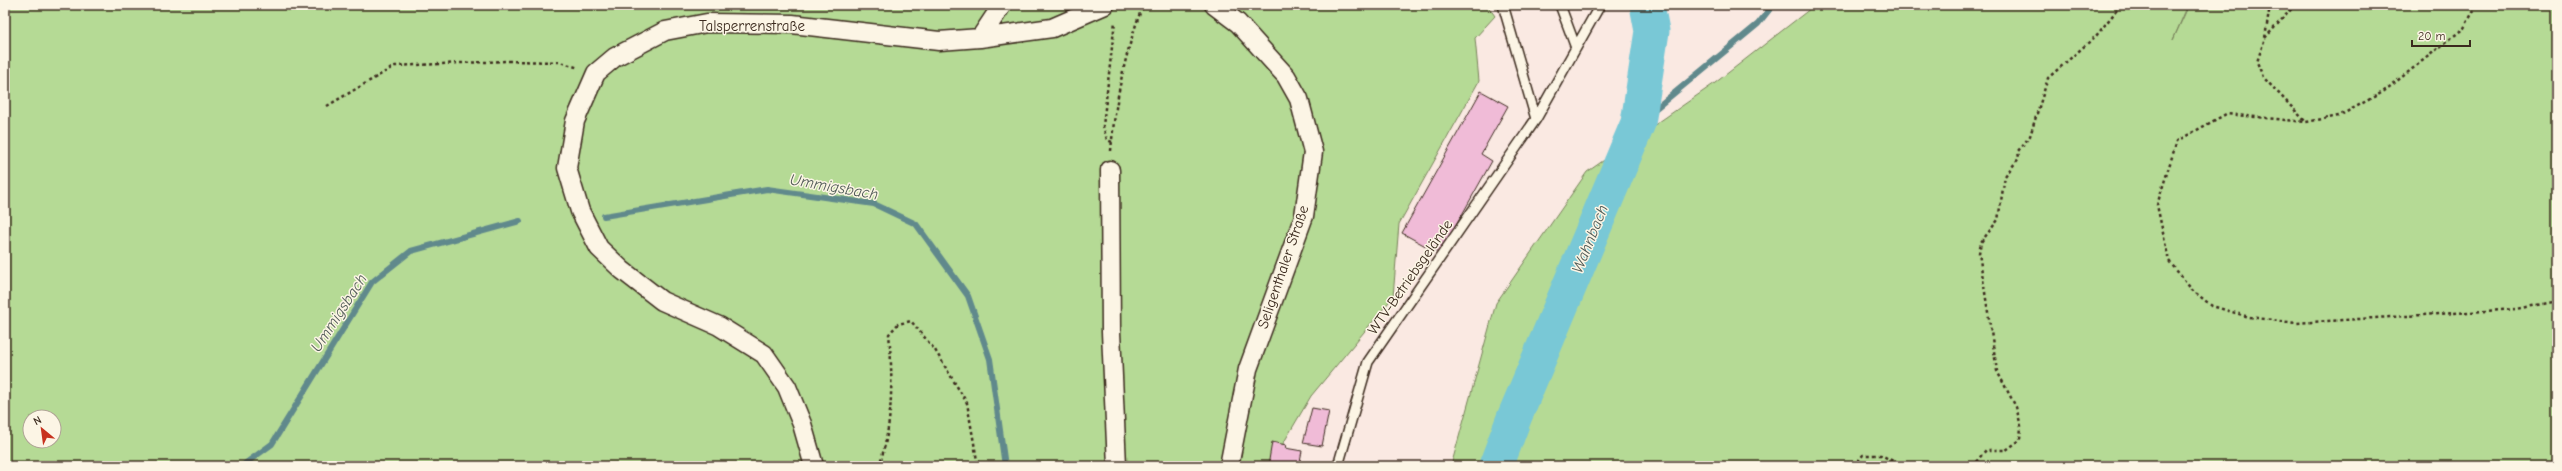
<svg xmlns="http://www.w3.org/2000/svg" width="2562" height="471" font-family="'Comic Neue',sans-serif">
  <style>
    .green { fill: #b5da95; stroke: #78825a; fill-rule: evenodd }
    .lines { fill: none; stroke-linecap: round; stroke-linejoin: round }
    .stream { stroke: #60898c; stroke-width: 6 }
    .river { stroke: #79c8d6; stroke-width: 35 }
    .building { fill: #f0bbd7; stroke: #3b2a1e }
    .service-casing { stroke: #3b2a1e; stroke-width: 12 }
    .minor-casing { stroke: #3b2a1e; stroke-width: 21 }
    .path { stroke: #3b2a1e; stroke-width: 2.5; stroke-dasharray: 3 3; stroke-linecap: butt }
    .service { stroke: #fcf5e5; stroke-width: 9 }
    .minor { stroke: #fcf5e5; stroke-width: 18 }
    .labels { text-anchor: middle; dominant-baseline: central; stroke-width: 3; stroke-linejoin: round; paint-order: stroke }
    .street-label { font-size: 15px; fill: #3b2a1e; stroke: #fcf5e5 }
    .water-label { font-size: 16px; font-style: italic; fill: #4e5955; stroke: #fcf5e5 }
  </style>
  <rect width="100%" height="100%" fill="#fae9e2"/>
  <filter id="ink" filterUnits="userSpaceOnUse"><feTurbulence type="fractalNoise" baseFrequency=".025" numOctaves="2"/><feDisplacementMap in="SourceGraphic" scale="8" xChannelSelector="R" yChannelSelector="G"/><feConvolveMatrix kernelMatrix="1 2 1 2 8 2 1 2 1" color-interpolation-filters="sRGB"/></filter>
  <g filter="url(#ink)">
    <path class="green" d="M5,5H1487L1495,16L1475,38L1479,81L1399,224L1393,297L1311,396L1270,466H5ZM30,417H54V441H30Z
      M1815,5H2188L2173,40L2189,5H2557V466H1451L1496,303L1587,172L1715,83Z"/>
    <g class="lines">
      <path class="stream" d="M1638,123L1758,24L1773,5
        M604,216L767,189L874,204L916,224L968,296L990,359L1005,466
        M242,466L272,444L372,282L411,251L520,221"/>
      <path class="river" d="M1496,466L1514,418L1638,123L1652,31L1647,5"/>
    </g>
    <path class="building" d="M1481,91L1508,106L1481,154L1492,161L1440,254L1402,233Z
      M1312,408L1329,411L1322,446L1303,443Z
      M1272,442L1286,445L1285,448L1302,451L1299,466H1268Z"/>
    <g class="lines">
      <defs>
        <path id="service" d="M1503,5L1536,119
          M1560,5L1576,48
          M1338,466L1368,362L1536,119L1600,5"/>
        <path id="minor" d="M1214,5L1238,23L1286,76L1299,99L1313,152L1304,216L1248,369L1229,466
          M980,38L1002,5
          M1110,170L1111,332L1117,466
          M814,466L802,424L787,387L764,354L719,326L662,301L622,270L599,248L580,211L567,168L575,121L596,73L615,57L665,31L707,23L792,24L939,41L980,38L1052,28L1105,5"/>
      </defs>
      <use href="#service" class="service-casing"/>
      <use href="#minor" class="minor-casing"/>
      <path class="path" d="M2270,5L2265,38L2257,62L2263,77L2306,122
        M2477,5L2464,28L2383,92L2339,116L2306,122L2226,114L2177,141L2157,205L2169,261L2192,290L2212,306L2249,317L2296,323L2517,309L2557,301
        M2265,38L2295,5
        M327,106L395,66L507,61L560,62L579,68
        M1112,142L1107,140L1103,126L1115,21
        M1111,151C1115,101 1125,52 1143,5
        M879,466C893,425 893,377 889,334L898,324L911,321L935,350L967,403L978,466
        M1854,466L1863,455H1881L1899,464L1909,466
        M1965,466L1975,463L1986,450H2006L2020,440L2021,426L2016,407L1997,371L1979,253L1981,242L1998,220L2005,176L2019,158L2018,151L2030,136L2048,78L2096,36L2121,5"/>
      <use href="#service" class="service"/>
      <use href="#minor" class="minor"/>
    </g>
  </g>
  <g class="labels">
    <g class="street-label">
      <text x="752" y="26">Talsperrenstraße</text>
      <text transform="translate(1283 267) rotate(-71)">Seligenthaler Straße</text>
      <text transform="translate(1410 277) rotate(-55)">WTV-Betriebsgelände</text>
    </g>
    <g class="water-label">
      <text transform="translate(834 187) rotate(10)">Ummigsbach</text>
      <text transform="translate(1590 239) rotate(-68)">Wahnbach</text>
      <text transform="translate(339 313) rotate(-57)">Ummigsbach</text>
    </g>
  </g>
  <rect width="2562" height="471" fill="none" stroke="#fcf5e5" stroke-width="20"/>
  <rect x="10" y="10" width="2542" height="451" fill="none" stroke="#3b2a1e" stroke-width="1.5" filter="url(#ink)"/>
  <g transform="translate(42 429) rotate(331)"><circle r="19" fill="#fcf5e5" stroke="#afa495"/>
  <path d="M0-3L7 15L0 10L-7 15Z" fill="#c8321e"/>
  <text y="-6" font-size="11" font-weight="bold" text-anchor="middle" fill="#3b2a1e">N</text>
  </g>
  <path d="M2412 40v6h58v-6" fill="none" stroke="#3b2a1e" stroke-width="2"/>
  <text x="2418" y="40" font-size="12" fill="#3b2a1e" stroke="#fcf5e5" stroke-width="3" paint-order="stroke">20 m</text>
</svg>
